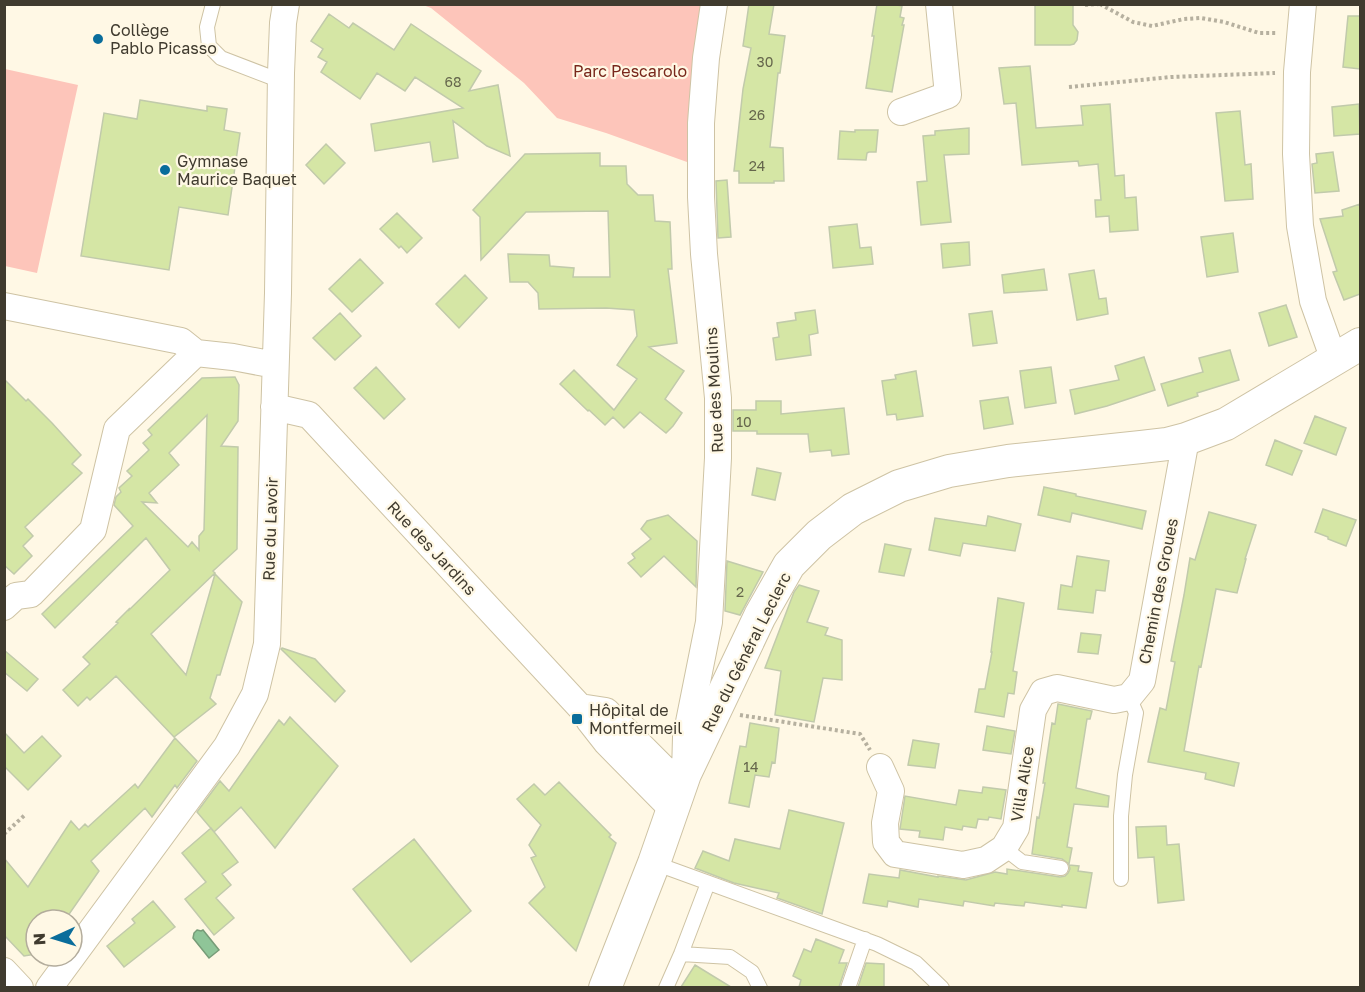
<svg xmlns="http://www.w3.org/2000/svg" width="1365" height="992" font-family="'Golos Text',sans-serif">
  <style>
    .green { fill: #fdc5ba }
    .water { fill: #8fc598; stroke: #779c78; stroke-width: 1.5 }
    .building { fill: #d5e6a5; stroke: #c1caab; stroke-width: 1.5; fill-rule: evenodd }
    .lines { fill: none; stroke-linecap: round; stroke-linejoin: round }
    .service-casing { stroke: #cec3a4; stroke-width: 16 }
    .minor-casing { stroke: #cec3a4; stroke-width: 28 }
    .tertiary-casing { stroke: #cec3a4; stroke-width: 34 }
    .path { stroke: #b6b09f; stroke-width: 4; stroke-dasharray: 3 3; stroke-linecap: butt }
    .service { stroke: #fff; stroke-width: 14 }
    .minor { stroke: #fff; stroke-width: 26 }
    .tertiary { stroke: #fff; stroke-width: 32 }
    .poi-dot { fill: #0a6d9b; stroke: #fff8e5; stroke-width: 2 }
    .labels { text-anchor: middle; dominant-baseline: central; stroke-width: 4.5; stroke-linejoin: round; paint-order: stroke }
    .number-label { font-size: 14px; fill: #65664c }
    .poi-label { font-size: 16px; fill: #403b2f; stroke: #fff8e5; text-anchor: start }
    .park-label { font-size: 16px; fill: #78271b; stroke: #fff8e5 }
    .street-label { font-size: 16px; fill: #403b2f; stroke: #fff8e5 }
  </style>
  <rect width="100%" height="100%" fill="#fff8e5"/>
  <path class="green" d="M423,5H706L687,162L606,133L557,118L524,83L431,8Z
    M5,69L78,85L37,273L5,266Z"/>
  <path class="water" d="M197,930L201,931L203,930L219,950L209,958L193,938L194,933Z"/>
  <path class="building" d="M749,4H774L769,34L785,36L780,73H778L770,147L783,148L784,181H774V183H739V171H734L743,89L751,48L743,46Z
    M877,4H892L902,6L900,17L904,18L902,25H904L892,92L866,88L874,36H872Z
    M1035,4H1073V25L1078,32L1077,40L1074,44L1070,45H1035Z
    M329,14L349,28L353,23L394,50L411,24L481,71L469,91L498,85L510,156L487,146L453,121L458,158L433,162L430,142L375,151L371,124L463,108L415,77L405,91L377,73L360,99L321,72L327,62L318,57L323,49L311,41Z
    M1348,16H1360V69L1343,67Z
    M1030,66L1036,128L1083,125L1081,106L1110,104L1115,176L1124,175L1125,198L1136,197L1138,230L1110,232L1109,216L1096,217L1095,200H1101L1098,164L1079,166L1078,161L1022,165L1016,103L1004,104L999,68Z
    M140,100L207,111V106L227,109L224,130L240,133L228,215L179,207L169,270L81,256L104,113L137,119Z
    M1359,104L1360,134L1334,136L1332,107Z
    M1240,111L1245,165L1251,164L1253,199L1225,201L1216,113Z
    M969,128V154L944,155L951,222L921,225L917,182L927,181L923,136L935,135V131Z
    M855,130H878L876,152H869L867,153L866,160L838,159L840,131L855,132Z
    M326,144L345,163L324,184L306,165Z
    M1333,152L1339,191L1315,193L1312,164L1317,163L1316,154Z
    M600,153V166H626L627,184L638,195H653L655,221L670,222L672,269H668L677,343L649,347L684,371L665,399L682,413L673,426L666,433L640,412L624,428L613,417L605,425L589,410L588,411L560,384L574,370L614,410L637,379L617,365L637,336L634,310L606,308L539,309L538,293L528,282H510L508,254L549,255L550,266L574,268L573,277H610L608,211L526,212L481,260L480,217L473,210L525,154Z
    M727,180L731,237L718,238L716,181Z
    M1360,204V294L1344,300L1333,272L1337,271L1320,219L1343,216L1342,210Z
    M397,213L422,238L407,253L401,246L399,248L380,229Z
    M857,224L860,248L871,247L873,264L833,268L829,227Z
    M1233,233L1238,272L1207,277L1201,237Z
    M969,242L970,265L943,268L941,244Z
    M360,259L383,283L352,312L329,289Z
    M1044,269L1047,290L1004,293L1002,275Z
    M1094,270L1099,299L1106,298L1108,314L1077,320L1069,274Z
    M465,275L487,298L459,328L436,304Z
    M1286,305L1297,337L1269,346L1259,313Z
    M815,310L818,333L809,335L811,355L776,360L773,338L779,337L777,323L796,320L795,313Z
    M992,311L997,343L973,346L969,314Z
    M340,313L361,336L335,360L313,338Z
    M1230,350L1239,380L1197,393L1198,396L1168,406L1161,384L1203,372L1199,358Z
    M1144,357L1155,390L1107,406L1075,414L1070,390L1119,380L1115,366Z
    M376,367L405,399L384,419L354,388Z
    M1051,367L1056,403L1025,408L1020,371Z
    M916,371L923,416L897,420L896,414L887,415L882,381L896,379L895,375Z
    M235,377L239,385L238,421L221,446L238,447L237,549L213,571L215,573L151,634L186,675L215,574L242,602L220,675H217L210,698L216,704L174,737L116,676L90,700L87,697L78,706L63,690L90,664L83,657L118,623L116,622L129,609V610L170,570L146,538L55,628L42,614L133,526L114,505L116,497L121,492L119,488L132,476L127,471L149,450L143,443L152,435L148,430L202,378ZM207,415L204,530L199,536V550L192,542L188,547L142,502L157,503L149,493L179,465L169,453Z
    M4,379L26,401L28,399L52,423L81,455L72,464L82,473L25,527L33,536L23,546L32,556L14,574L4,565Z
    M1008,397L1013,424L984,429L980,401Z
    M756,401H781V414L844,408L849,454L832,456L831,450L810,452L808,434H757V431H733V410H756Z
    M1315,416L1346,428L1336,455L1304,443Z
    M1275,440L1302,451L1292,475L1266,465Z
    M757,468L781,473L775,500L752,495Z
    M1044,487L1076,494V496L1146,511L1142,529L1072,513L1070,522L1038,515Z
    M1323,509L1356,520L1346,546L1328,539V537L1315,532Z
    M1209,512L1256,525L1245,559H1246L1237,593L1216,589L1201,667L1199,666L1184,751L1239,763L1234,786L1205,779L1206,773L1148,762L1160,708L1166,710L1175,662L1171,661L1184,595L1190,558L1195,560Z
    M668,515L697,541L696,587L664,556L641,577L628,563L635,558L632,554L651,539L641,529L647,521Z
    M988,516L1021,524L1015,551L963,543L960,556L929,550L935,518L986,526Z
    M885,544L911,549L904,576L879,572Z
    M1077,556L1109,561L1105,591L1096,590L1093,613L1058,609L1061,585L1072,587Z
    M727,561L763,572L740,615L725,611Z
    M799,585L819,591L807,622L828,628L825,635L842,640V680L823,678L814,722L775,715L781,671L765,668L794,592Z
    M998,598L1024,603L1013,671L1017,672L1014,694L1008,693L1004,717L975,712L979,689H985L992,652H991Z
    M1081,633L1101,635L1098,654L1078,652Z
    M282,648L315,659L345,691L335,702L281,649Z
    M4,650L38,679L27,691L4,672Z
    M1058,704L1092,711L1090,719H1087L1076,788L1109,796L1108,807L1074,804L1067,847L1072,848L1069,864L1062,859L1032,854L1037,817L1039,818L1045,783H1043L1052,723L1055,724Z
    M290,717L338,766L275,848L241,807L214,832L197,812L220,781L229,791L279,720L284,725Z
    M750,723L779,728L775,763L772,762L769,777L755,775L749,807L729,803L740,746L746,747Z
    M987,726L1015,731L1011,754L983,750Z
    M4,732L24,753L42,736L61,756L28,790L4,766Z
    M175,738L197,761L177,788L175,785L152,817L145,808L91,861L99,871L65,920H36V954L24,956L4,935V858L28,887L71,821L79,830L85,824L88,827L135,784L138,788Z
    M913,740L939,744L935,768L908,765Z
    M559,782L611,835L609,837L616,843L576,951L529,903L545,887L531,858L536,856L529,845L541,825L517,799L534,784L545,795Z
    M983,787L1006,790L1001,819L989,817L988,820L978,819L976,828L963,826L962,830L945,827L943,840L919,837L920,831L900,829L905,796L956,805L959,790L982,793Z
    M789,810L844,823L822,914L777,898L779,893L734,883L695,868L703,851L729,861L735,839L780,849Z
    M1166,826L1167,845L1179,844L1184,900L1158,903L1154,857L1138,858L1136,827Z
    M211,828L238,862L222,874L231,885L216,898L234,918L214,935L185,899L206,882L182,853Z
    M414,839L471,911L411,962L353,889Z
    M1069,865L1079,866L1078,871L1092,873L1086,908L1062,905V907L1025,902L1024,906L995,903L994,906L964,901L963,906L919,899L918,907L888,901L887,907L863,903L869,874L899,878L900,870L938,877V876L966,880L995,872L1007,874V869L1060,877L1065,876L1068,873L1070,869Z
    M153,901L175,927L124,967L107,946L135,923L132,919Z
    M816,939L844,950L839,963H847L839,987H799L801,980L793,976L804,949L811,952Z
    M866,963L884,964V987H858Z
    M695,965L731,987H681Z"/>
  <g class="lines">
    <defs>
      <path id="service" d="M213,4L207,27L209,46L221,58L281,81
        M1004,848L1022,862L1061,868
        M654,863L877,944L916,963L942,988
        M1121,879V816L1125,775L1136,713L1129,697
        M681,954L730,957L752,972L760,988
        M666,988L681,954L708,883
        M848,988L865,939"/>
      <path id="minor" d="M1303,4L1297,72L1296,154L1300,226L1313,301L1334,360
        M901,112L948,95L939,4
        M4,306L181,341L196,353L233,357L275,365
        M274,407L309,415L580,707L606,711L665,770L685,774L686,737L709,622L718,458V398L704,254L701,197V123L706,58L714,4
        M4,607L16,596L31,594L93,530L117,429L196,353
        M589,720L607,743L673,810
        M880,767L891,791L885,823L886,842L895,854L963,865L986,860L1004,848L1016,828L1033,710L1043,692L1057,688L1114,700L1129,697L1142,681L1186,439
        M4,971L20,988
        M49,988L227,746L255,694L267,644L278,293L281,73L283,23L286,4"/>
      <path id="tertiary" d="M605,988L654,863L685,774L760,616L789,565L819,535L853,509L899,486L949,471L1008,461L1141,447L1167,444L1186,439L1226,424L1360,344"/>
    </defs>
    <use href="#service" class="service-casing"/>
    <use href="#minor" class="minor-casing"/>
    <use href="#tertiary" class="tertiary-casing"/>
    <path class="path" d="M1100,4L1133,22L1152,26L1184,19L1201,18L1224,22L1259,33H1277
      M1085,5L1099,4
      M1069,87L1171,77L1275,73
      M740,715L860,734L870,750
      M4,834L26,814"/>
    <use href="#service" class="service"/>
    <use href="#minor" class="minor"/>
    <use href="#tertiary" class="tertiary"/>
  </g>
  <g class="poi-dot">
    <circle cx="98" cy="39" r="6"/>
    <circle cx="165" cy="170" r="6"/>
    <rect x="571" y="713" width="12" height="12" rx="3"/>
  </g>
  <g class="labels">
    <g class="number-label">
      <text x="765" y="61">30</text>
      <text x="453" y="81">68</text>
      <text x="757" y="114">26</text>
      <text x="757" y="165">24</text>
      <text x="744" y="421">10</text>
      <text x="740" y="591">2</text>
      <text x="751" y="766">14</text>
    </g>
    <g class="poi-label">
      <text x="110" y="30">Collège<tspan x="110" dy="18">Pablo Picasso</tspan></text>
      <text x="177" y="161">Gymnase<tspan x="177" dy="18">Maurice Baquet</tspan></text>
      <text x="589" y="710">Hôpital de<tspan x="589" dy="18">Montfermeil</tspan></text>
    </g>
    <g class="park-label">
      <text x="630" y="71">Parc Pescarolo</text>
    </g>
    <g class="street-label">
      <text transform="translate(714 390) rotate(-93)">Rue des Moulins</text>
      <text transform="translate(270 529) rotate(-88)">Rue du Lavoir</text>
      <text transform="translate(432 548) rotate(47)">Rue des Jardins</text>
      <text transform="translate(1158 591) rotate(-79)">Chemin des Groues</text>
      <text transform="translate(746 652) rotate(-63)">Rue du Général Leclerc</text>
      <text transform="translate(1022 784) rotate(-81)">Villa Alice</text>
    </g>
  </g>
  <rect width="1365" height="992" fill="none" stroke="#403b2f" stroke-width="12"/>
  <g transform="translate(54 938) rotate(266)"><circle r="28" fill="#fff8e5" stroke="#b3ac9c" stroke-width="1.5"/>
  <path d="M0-4.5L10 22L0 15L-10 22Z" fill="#0a6d9b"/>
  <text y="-9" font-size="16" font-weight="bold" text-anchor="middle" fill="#403b2f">N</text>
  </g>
</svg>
